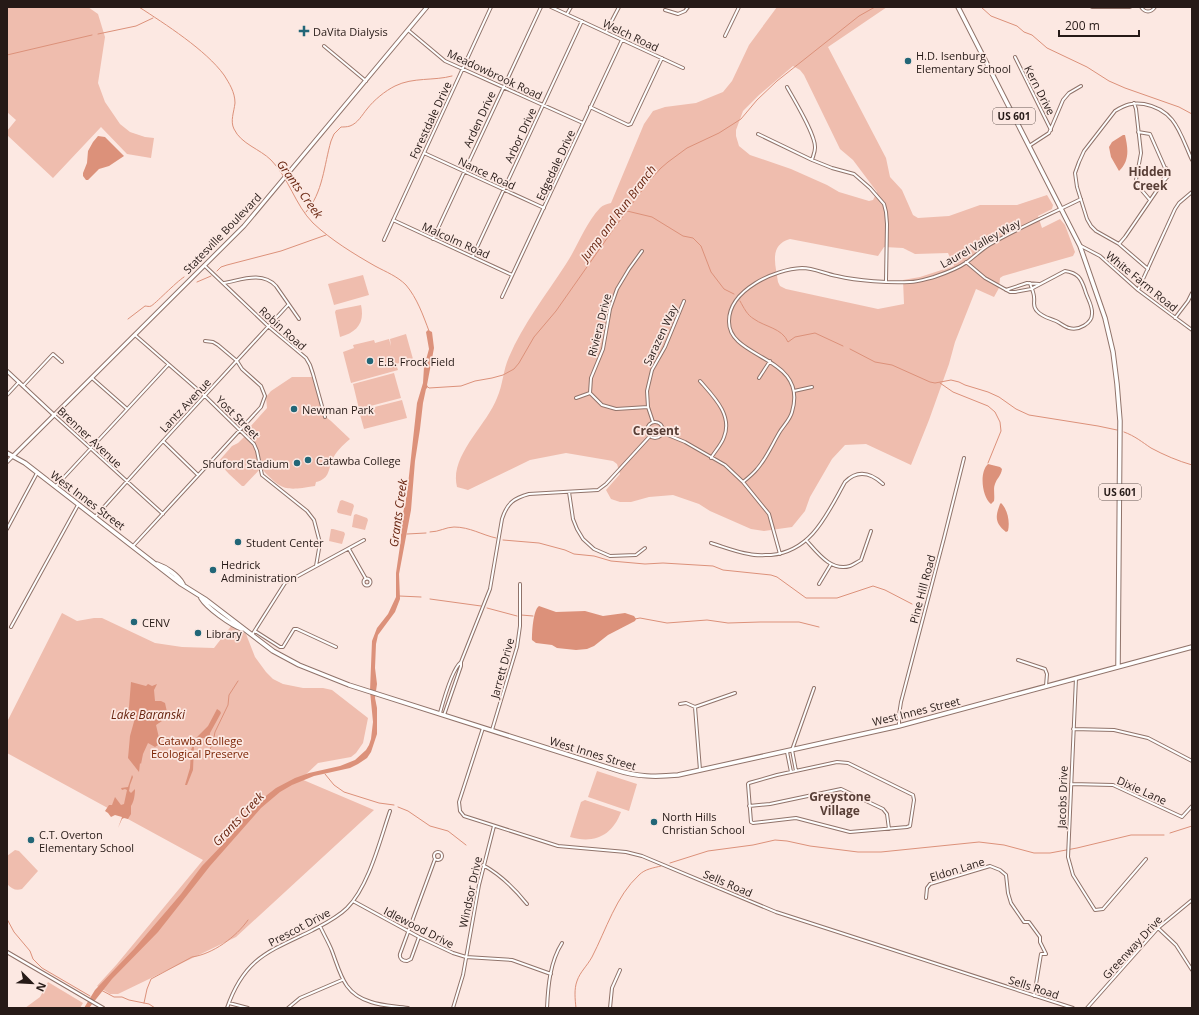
<svg xmlns="http://www.w3.org/2000/svg" width="1199" height="1015" font-family="'Open Sans',sans-serif">
  <style>
    .green { fill: #efbdae; fill-rule: evenodd }
    .water { fill: #dc917a }
    .lines { fill: none; stroke-linecap: round; stroke-linejoin: round }
    .stream { stroke: #dc917a; stroke-width: 1 }
    .minor-casing { stroke: #90736a; stroke-width: 4 }
    .tertiary-casing { stroke: #90736a; stroke-width: 4.5 }
    .secondary-casing { stroke: #90736a; stroke-width: 5 }
    .primary-casing { stroke: #90736a; stroke-width: 5.5 }
    .minor { stroke: #fff; stroke-width: 2 }
    .tertiary { stroke: #fff; stroke-width: 2.5 }
    .secondary { stroke: #fff; stroke-width: 3 }
    .primary { stroke: #fff; stroke-width: 3.5 }
    .poi-dot { fill: #267; stroke: #fce8e2; stroke-width: 1.5 }
    .labels { text-anchor: middle; dominant-baseline: central; stroke-width: 3.5; stroke-linejoin: round; paint-order: stroke }
    .shield { fill: #fce8e2; stroke: #665854; stroke-width: 1 }
    .shield-label { font-size: 10px; font-weight: bold; fill: #261a17 }
    .poi-label { font-size: 11px; fill: #261a17; stroke: #fce8e2; text-anchor: start }
    .street-label { font-size: 11px; fill: #261a17; stroke: #fce8e2 }
    .park-label { font-size: 11px; fill: #7c2404; stroke: #fce8e2 }
    .neighbourhood-label { font-size: 12px; font-weight: bold; fill: #583e36; stroke: #fce8e2 }
    .water-label { font-size: 12px; font-style: italic; fill: #692510; stroke: #fce8e2 }
  </style>
  <rect width="100%" height="100%" fill="#fce8e2"/>
  <path class="green" d="M7,7H88L98,14L105,37L98,83L105,102L120,124L130,132L145,137L154,138L151,158L127,154L101,127L53,178L7,135V131L16,120L7,112Z
    M777,7H887L828,47L886,158L890,177L902,190L913,215L918,218L949,216L980,205H1017L1047,195L1053,205L1052,209L1038,216L1042,228L1060,219L1065,225L1075,252L1073,256L1003,276L1000,278L999,288L994,297L976,289L955,342L949,364L929,420L911,465L866,444L845,445L832,459L810,497L805,511L792,527L764,531L751,529L710,511L699,504L673,495L649,497L631,502H620L611,499L606,490L620,474L617,464L613,461L566,453L530,460L468,490L457,487C449,456 487,425 497,398C503,385 503,370 509,357C523,324 546,295 566,264C578,246 585,224 600,208C603,205 607,204 611,203L644,124L653,111L665,107L696,103L723,92L732,81L749,45ZM793,66L800,70L804,75L840,149L853,160L877,192L873,200L869,201L839,192L827,185L791,169L750,155L739,146L736,136V130L743,111L759,95ZM790,239L878,256L884,247L903,248L915,254L948,253L954,266L920,277L903,280L904,304L878,309L786,289L780,286L778,282C776,266 768,245 790,239Z
    M363,275L369,295L334,305L328,284Z
    M361,305C365,323 357,332 340,337L335,312L336,310Z
    M406,334L413,359L396,364L398,370L351,383L343,352L354,348L353,345L374,340L375,343L389,339L391,346L390,339Z
    M394,373L401,398L359,409L353,384Z
    M292,377H314L320,395L321,413L331,421L350,439C343,445 335,452 332,461C328,471 329,479 316,482L315,486C285,491 282,491 261,468L244,486H242L229,474L218,462L232,446L238,443L247,434L250,427L267,408L266,397L271,391Z
    M402,400L407,418L364,429L359,411Z
    M342,500L353,504L354,506L351,516L338,513L337,511L340,501Z
    M356,514L367,518L368,520L365,530L352,527L354,515Z
    M331,529H333L344,532L345,534L342,544L329,541Z
    M62,613L77,621L94,618H102L155,643L182,647L214,648L232,625L246,634L255,657L266,672L273,679L283,684L303,688H323L332,690L368,718L363,743L356,753L351,757L318,763L301,779L374,810L236,937L118,994H110L97,986L117,964L203,860L7,753V722Z
    M597,771L637,784L629,811L588,797Z
    M585,800L621,812C612,836 594,844 570,837L581,802Z
    M15,850L19,851L38,871L22,889C16,891 12,889 7,884V856Z
    M48,982L83,1003L80,1008H25L40,997Z"/>
  <path class="water" d="M1123,135H1125C1128,148 1130,161 1119,171L1111,157L1109,147L1112,142Z
    M98,136L105,137L124,156L109,166L99,169L88,180H86L83,176V173L87,163L88,151L93,142Z
    M428,330L432,332L434,348L427,385L428,387L426,389L423,403L420,429L415,461L411,510L399,574L400,599L395,612L378,635L376,644L375,668L377,684L375,698L377,708V734L371,752L367,758L358,764L350,768L314,776L292,785L280,792L261,808L210,866L158,932L112,979L89,1008H84L95,990L134,949L181,894L202,866L225,842L240,822L267,795L276,788L295,778L309,773L340,766L355,760L366,750L369,745L371,739L373,722L370,691L372,641L377,628L388,614L396,597V573L401,539V523L407,494L417,403L423,383L424,367L429,349L426,332Z
    M988,464L1000,467L1002,469C1001,476 997,478 995,484C993,489 995,495 994,501L991,504C982,497 979,472 988,464Z
    M1001,503C1008,510 1010,522 1008,531L1006,532C995,523 995,517 1000,504Z
    M539,606L556,612L585,611L603,616L625,613L634,616L636,619L635,621L608,635L594,646L587,649L576,650L557,648L552,645L536,643L532,640C532,633 533,610 539,606Z
    M131,682L146,686L148,684L152,686L157,684L154,690L155,701H161L165,703L167,712L165,719L156,725L160,742L158,745L155,747L148,743L143,754L141,764L140,763L139,772L128,758L130,736L135,718L132,713L128,714L127,713L129,707Z
    M217,709L220,711L221,713L210,733L209,745L207,747L204,738H200L196,741L194,747L193,770L187,785H185L190,768L191,750L195,739L208,726Z
    M132,775L133,777L130,785L129,791L131,793L135,789C135,794 134,802 131,806V814L128,819L124,818L122,819L118,828L122,817L115,815L111,817L108,813L105,811L109,805H112L115,797L121,805L124,804L127,790L125,789L122,790L121,788L128,787Z"/>
  <g class="lines">
    <path class="stream" d="M139,7C165,24 206,50 224,75C229,83 235,92 235,103C234,112 230,121 234,129C241,144 260,149 271,160C289,178 295,205 313,223C331,240 354,254 375,266C386,272 397,276 406,285C417,298 423,315 429,331
      M981,7L991,16L1017,26L1024,32L1032,35L1047,48L1087,67L1109,81L1125,88L1179,107L1192,114
      M98,34L136,26L153,18
      M7,55L92,35
      M627,211L652,217L683,236L693,238L701,246L711,272L724,289L734,294
      M306,212C323,193 324,165 331,141L334,134L341,127C343,127 347,127 350,126C358,123 362,115 367,109C374,100 385,91 395,86C413,77 434,81 452,76
      M217,271L221,267L227,265L281,251L326,235
      M197,282L211,276
      M740,301C744,308 747,315 754,319C765,327 782,328 788,342L795,337L815,333L843,346
      M128,319L145,306C146,306 150,307 151,306C154,305 176,282 184,277
      M850,349L875,362L892,365L930,382L935,383L951,380L959,382L965,385L988,392L999,397L1016,409L1029,415L1098,426L1117,430
      M940,383L953,392L988,406L995,412L1000,422L1001,431L988,463
      M428,387L429,388L461,386L475,381L492,378L503,375L514,369L519,363L534,337L556,311L615,227L649,181L661,168L668,162L687,148L719,133L741,119L757,100L777,81L859,16L875,7
      M1124,432C1135,436 1142,442 1151,448C1164,455 1178,461 1192,465
      M430,532C439,532 446,527 454,527C470,527 482,535 496,538
      M407,534L426,533
      M503,540L539,543L565,550L574,554L594,556L611,561L645,564L663,563L713,566L723,570L771,575L777,577L806,598H837L873,586L885,590L912,604
      M399,596L421,597
      M430,599L481,606
      M487,608L517,616
      M521,615L533,616
      M635,619L640,618L667,623L707,620L728,623L760,622H799L819,627
      M209,752L213,742L215,732L228,705L229,695L238,681
      M325,774L334,785L344,792L379,803L394,805
      M398,807L408,811L430,826L448,831L466,845
      M1170,833L1192,826
      M670,863L708,851L753,845L775,840L787,841L810,846L858,852H881L979,842L1004,845L1034,853H1050L1077,848L1131,835H1164
      M7,919L14,932L30,951L33,959L42,968L90,996
      M101,990L114,997H122L129,1000L149,1004L155,1008
      M144,1003L147,989L151,979L192,957C213,954 236,937 248,920
      M576,1008C575,999 574,989 577,981C580,972 587,966 592,957C606,930 616,896 639,875C645,869 653,868 661,866"/>
    <defs>
      <path id="minor" d="M551,7L683,68
        M1092,7H1130
        M1141,7C1145,13 1151,13 1155,7
        M665,10L678,14L685,11L688,7
        M567,14L571,7
        M408,30L445,61L583,123
        M606,32L619,7
        M725,36L739,7
        M324,46L366,81
        M1015,57L1051,130
        M787,87C794,100 816,135 815,148C815,152 813,156 812,160
        M1134,103L1136,109L1141,153L1136,180L1139,187L1150,200
        M590,107L628,125L631,124L662,58
        M758,134L812,160L832,168L854,174L870,188L884,204L886,212L887,224L886,281
        M1029,146L1049,133L1063,100L1069,93L1081,86
        M424,153L544,208
        M1163,182L1169,175L1166,168
        M393,220L512,275
        M433,239L541,7
        M384,240L491,7
        M1119,244L1125,237L1162,183L1164,177L1165,168L1150,134L1138,132
        M1081,246L1100,256L1138,290L1192,330
        M642,251L629,269L617,289L610,309L603,349L591,378L590,393L602,405L616,409L648,407
        M473,256L582,21
        M966,262L985,278L1010,292H1015L1031,289L1065,271C1078,273 1081,278 1085,290C1087,298 1093,306 1092,314C1092,323 1079,331 1069,328C1065,327 1060,323 1056,321C1049,318 1042,317 1037,311C1032,306 1035,303 1034,297C1034,293 1031,287 1030,283
        M205,266L269,327L306,358L310,365L313,374L325,417
        M1148,269L1119,244L1096,231L1091,226L1087,219L1077,187L1075,173L1079,162L1084,151L1115,111C1125,105 1132,102 1144,104C1176,110 1180,134 1192,160
        M224,283C241,280 262,271 276,286L299,319
        M1006,290L1027,283L1039,284
        M1138,290L1175,209L1179,203L1192,192
        M502,297L622,40
        M1175,318L1188,301L1192,293
        M135,335L205,396L254,444L257,451L262,475L307,511L314,520L320,543L316,566
        M92,378L126,408
        M759,378L770,361
        M700,381C713,396 733,415 724,437C722,444 715,451 711,458
        M23,386L53,354L62,362
        M794,391L812,387
        M7,395L19,382
        M576,398L590,393
        M54,415L163,514
        M647 430a8 8 0 1 1 16 0a8 8 0 1 1-16 0Z
        M653,422L648,407L647,391L652,370L665,347L684,301
        M663,433L685,442L725,465L743,482L769,514L780,554
        M163,441L198,475
        M743,482C748,478 753,474 757,469C766,459 772,445 779,433C783,426 790,420 792,412C809,355 728,360 729,321C729,290 775,269 802,268C814,268 825,274 837,276C858,281 889,283 910,282C918,282 926,279 934,277C946,273 957,269 967,262C974,257 981,250 989,245C1018,228 1051,214 1081,199
        M56,486L168,365
        M569,492L573,519L577,529L583,539L594,549L610,556L636,555L645,548
        M95,517L163,441L288,305
        M7,529L37,473
        M806,540C817,552 831,572 850,566C853,565 857,562 861,560L871,531
        M711,543C724,547 736,552 749,554C756,556 764,555 771,555C812,551 827,514 845,482C858,469 871,473 883,484
        M133,546L261,407L265,396L261,386L242,369L237,361L218,345L213,342L205,341
        M349,549L366,579
        M363.5 582a3.5 3.5 0 1 1 7 0a3.5 3.5 0 1 1-7 0Z
        M819,584L831,564
        M11,627L78,505
        M255,631L280,647H283L294,629H297L336,647
        M252,635L285,583L364,540
        M1018,660L1045,669L1047,674L1046,686
        M461,662L490,589L502,519C507,503 514,498 529,494L598,490L606,484L650,436
        M1076,678L1068,857L1073,875L1095,910L1103,909L1146,859
        M680,704L686,703L695,707L735,693
        M695,707L700,770
        M440,713C443,702 452,669 461,662V666L444,715
        M899,726V715L901,702L944,538L964,458
        M483,728L459,802L460,811L464,816L558,846L626,852L642,856L776,912L1073,1008
        M1073,729L1114,730L1148,738L1192,761
        M492,730L517,647L520,626V584
        M787,752L791,772
        M837,762L848,763L913,795L914,800L910,826L907,827L850,832L796,818L753,823L751,822L748,784L749,783L777,775Z
        M796,771L792,750L814,688
        M1071,784L1113,785L1182,817L1192,806
        M749,806L770,804L841,789L883,809L887,814L889,829
        M434 856a4 4 0 1 1 8 0a4 4 0 1 1-8 0Z
        M483,865C501,875 515,889 527,904
        M926,898L927,888L930,884L990,866L1000,870L1006,875L1008,893L1011,903L1024,922H1029L1040,937V942L1046,954H1041L1034,996
        M353,901L419,937L453,953L466,957L512,960L551,974
        M320,926C324,935 329,943 332,951C341,975 344,994 371,1002C382,1006 396,1006 408,1008
        M1158,928L1176,945L1192,970
        M419,937L411,959L407,961C403,961 399,959 400,954L435,859
        M229,1003L248,1008
        M227,1008C244,959 267,952 311,931C324,924 337,918 347,908C369,886 380,840 390,811
        M288,1008L300,998L342,980
        M453,1008L463,975L479,885L494,826
        M547,1008C548,986 550,962 562,943
        M610,1008L612,988L620,970
        M1087,1008L1158,928L1192,900"/>
      <path id="tertiary" d="M7,371L54,415
        M7,462L13,456
        M7,952L103,1008"/>
      <path id="secondary" d="M13,456L244,226L427,7"/>
      <path id="primary" d="M958,7L1080,246L1105,318L1113,352L1117,384L1120,421L1118,667
        M7,453L25,463L181,584L205,599L273,651L299,665L349,685L616,770C637,777 656,777 678,775L899,726L1192,647
        M157,564C166,567 178,575 183,584
        M201,598C207,608 231,625 242,629"/>
    </defs>
    <use href="#minor" class="minor-casing"/>
    <use href="#tertiary" class="tertiary-casing"/>
    <use href="#secondary" class="secondary-casing"/>
    <use href="#primary" class="primary-casing"/>
    <use href="#minor" class="minor"/>
    <use href="#tertiary" class="tertiary"/>
    <use href="#secondary" class="secondary"/>
    <use href="#primary" class="primary"/>
  </g>
  <g class="poi-dot">
    <path d="M302 25h4v4h4v4h-4v4h-4v-4h-4v-4h4z"/>
    <circle cx="908" cy="61" r="4"/>
    <circle cx="370" cy="361" r="4"/>
    <circle cx="294" cy="409" r="4"/>
    <circle cx="308" cy="460" r="4"/>
    <circle cx="297" cy="463" r="4"/>
    <circle cx="238" cy="542" r="4"/>
    <circle cx="213" cy="570" r="4"/>
    <circle cx="134" cy="622" r="4"/>
    <circle cx="198" cy="633" r="4"/>
    <circle cx="654" cy="822" r="4"/>
    <circle cx="31" cy="840" r="4"/>
  </g>
  <g class="labels">
    <g class="shield">
      <rect x="993" y="108" width="42" height="16" rx="3"/>
      <rect x="1099" y="484" width="42" height="16" rx="3"/>
    </g>
    <g class="shield-label">
      <text x="1014" y="116">US 601</text>
      <text x="1120" y="492">US 601</text>
    </g>
    <g class="poi-label">
      <text x="313" y="31">DaVita Dialysis</text>
      <text x="916" y="55">H.D. Isenburg<tspan x="916" dy="13">Elementary School</tspan></text>
      <text x="378" y="361">E.B. Frock Field</text>
      <text x="302" y="409">Newman Park</text>
      <text x="316" y="460">Catawba College</text>
      <text x="289" y="463" text-anchor="end">Shuford Stadium</text>
      <text x="246" y="542">Student Center</text>
      <text x="221" y="564">Hedrick<tspan x="221" dy="13">Administration</tspan></text>
      <text x="142" y="622">CENV</text>
      <text x="206" y="633">Library</text>
      <text x="662" y="816">North Hills<tspan x="662" dy="13">Christian School</tspan></text>
      <text x="39" y="834">C.T. Overton<tspan x="39" dy="13">Elementary School</tspan></text>
    </g>
    <g class="street-label">
      <text transform="translate(631 35) rotate(25)">Welch Road</text>
      <text transform="translate(495 74) rotate(25)">Meadowbrook Road</text>
      <text transform="translate(1040 90) rotate(63)">Kern Drive</text>
      <text transform="translate(479 119) rotate(-65)">Arden Drive</text>
      <text transform="translate(430 120) rotate(-65)">Forestdale Drive</text>
      <text transform="translate(520 135) rotate(-65)">Arbor Drive</text>
      <text transform="translate(555 165) rotate(-65)">Edgedale Drive</text>
      <text transform="translate(487 173) rotate(25)">Nance Road</text>
      <text transform="translate(222 233) rotate(-46)">Statesville Boulevard</text>
      <text transform="translate(456 240) rotate(24)">Malcolm Road</text>
      <text transform="translate(980 243) rotate(-29)">Laurel Valley Way</text>
      <text transform="translate(1142 281) rotate(39)">White Farm Road</text>
      <text transform="translate(599 325) rotate(-76)">Riviera Drive</text>
      <text transform="translate(283 328) rotate(42)">Robin Road</text>
      <text transform="translate(660 335) rotate(-65)">Sarazen Way</text>
      <text transform="translate(185 405) rotate(-47)">Lantz Avenue</text>
      <text transform="translate(238 417) rotate(45)">Yost Street</text>
      <text transform="translate(90 437) rotate(43)">Brenner Avenue</text>
      <text transform="translate(88 500) rotate(37)">West Innes Street</text>
      <text transform="translate(922 589) rotate(-75)">Pine Hill Road</text>
      <text transform="translate(502 668) rotate(-75)">Jarrett Drive</text>
      <text transform="translate(916 711) rotate(-14)">West Innes Street</text>
      <text transform="translate(593 753) rotate(17)">West Innes Street</text>
      <text transform="translate(1142 790) rotate(24)">Dixie Lane</text>
      <text transform="translate(1062 797) rotate(-88)">Jacobs Drive</text>
      <text transform="translate(957 869) rotate(-17)">Eldon Lane</text>
      <text transform="translate(728 883) rotate(23)">Sells Road</text>
      <text transform="translate(470 892) rotate(-78)">Windsor Drive</text>
      <text transform="translate(299 927) rotate(-28)">Prescot Drive</text>
      <text transform="translate(419 927) rotate(27)">Idlewood Drive</text>
      <text transform="translate(1132 947) rotate(-47)">Greenway Drive</text>
      <text transform="translate(1034 987) rotate(18)">Sells Road</text>
    </g>
    <g class="park-label">
      <text x="200" y="740">Catawba College<tspan x="200" dy="13">Ecological Preserve</tspan></text>
    </g>
    <g class="neighbourhood-label">
      <text x="1150" y="171">Hidden<tspan x="1150" dy="14">Creek</tspan></text>
      <text x="656" y="430">Cresent</text>
      <text x="840" y="796">Greystone<tspan x="840" dy="14">Village</tspan></text>
    </g>
    <g class="water-label">
      <text transform="translate(300 189) rotate(54)">Grants Creek</text>
      <text transform="translate(618 213) rotate(-53)">Jump and Run Branch</text>
      <text transform="translate(398 513) rotate(-82)">Grants Creek</text>
      <text x="148" y="714">Lake Baranski</text>
      <text transform="translate(238 819) rotate(-47)">Grants Creek</text>
    </g>
  </g>
  <rect width="1199" height="1015" fill="none" stroke="#261a17" stroke-width="16"/>
  <g transform="translate(32 983) rotate(114)" stroke="#fce8e2" stroke-width="3" paint-order="stroke">
  <path d="M0-3L7 15L0 10L-7 15Z" fill="#261a17"/>
  <text y="-6" font-size="11" font-weight="bold" text-anchor="middle" fill="#261a17">N</text>
  </g>
  <path d="M1059 30v6h80v-6" fill="none" stroke="#261a17" stroke-width="2"/>
  <text x="1065" y="30" font-size="12" fill="#261a17" stroke="#fce8e2" stroke-width="3" paint-order="stroke">200 m</text>
</svg>
